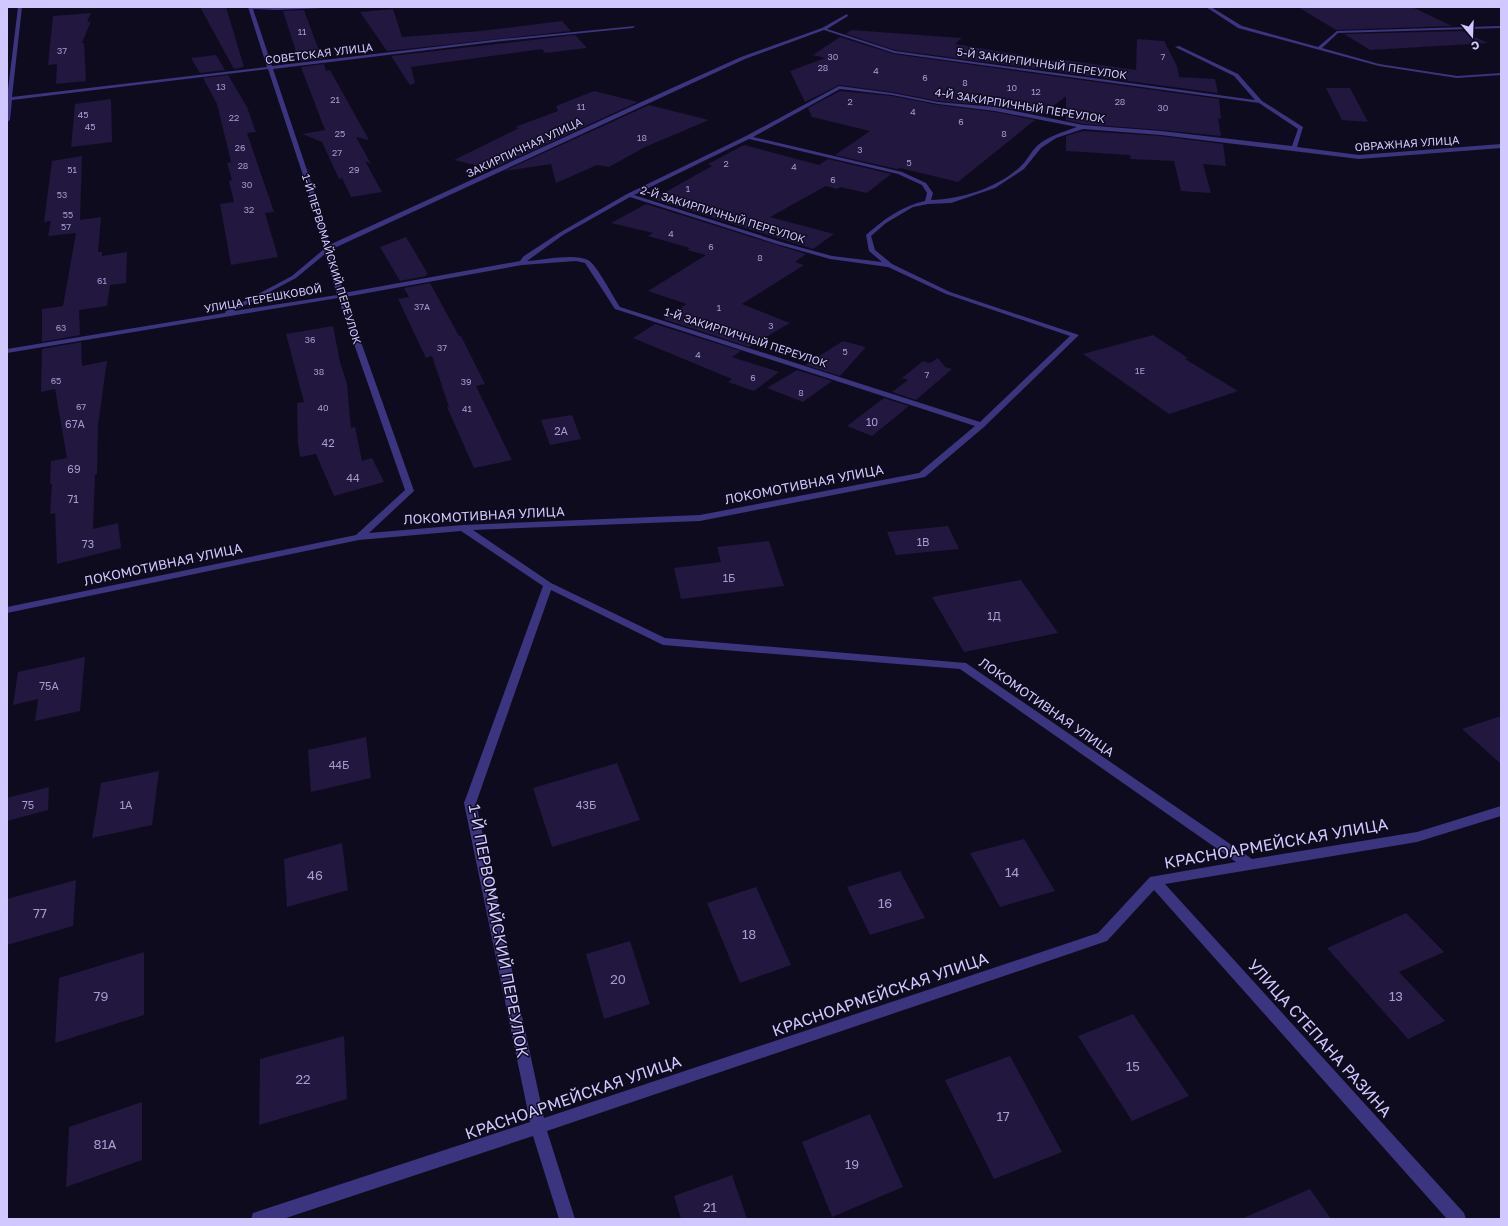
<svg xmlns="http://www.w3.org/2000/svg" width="1508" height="1226" font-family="'Golos Text',sans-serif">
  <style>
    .building { fill: #21173f }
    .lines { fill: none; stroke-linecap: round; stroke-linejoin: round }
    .minor { fill: #3b347e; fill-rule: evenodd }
    .labels { text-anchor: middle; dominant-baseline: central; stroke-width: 3; stroke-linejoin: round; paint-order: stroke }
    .far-number-label { font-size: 9px; fill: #a59ccf }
    .far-street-label { font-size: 11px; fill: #d1c8ff; stroke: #0f0b1e }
    .number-label { font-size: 11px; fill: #a59ccf }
    .street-label { font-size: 13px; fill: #d1c8ff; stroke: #0f0b1e }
    .near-number-label { font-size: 13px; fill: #a59ccf }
    .near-street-label { font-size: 16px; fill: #d1c8ff; stroke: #0f0b1e }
  </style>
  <rect width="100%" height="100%" fill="#0f0b1e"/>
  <path class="building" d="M200,7H226L244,67L234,69Z
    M1298,7H1412L1452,26L1336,30Z
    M393,9L402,37L481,31L562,21L571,31L387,51L360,12Z
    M304,10L322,59L299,61L283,11Z
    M91,13L87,22L91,21L82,43H84L86,81L56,84L57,64L48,65L53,16Z
    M851,30L962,38L955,44L1056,61L1057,59L1136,70L1137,39L1164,41L1177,66L1179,77L1215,79L1218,93L895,50L846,34Z
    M1462,31L1488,43L1370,50L1344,34Z
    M575,35L587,48L545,53L542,49L411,67L415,83L410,85L391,56Z
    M840,37L894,54L1219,99L1221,119L1218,118L1221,136L1161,130L1083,124L1066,120V96L1042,115L995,106L938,101L892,92L839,85L805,102L790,71L825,58L813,55Z
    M216,55L225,70L200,73L191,58Z
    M324,64L326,71L330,70L369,140L356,137L371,164L365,161L382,192L351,197L342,178L339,179L322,142L302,134L325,130L301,67Z
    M228,75L247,107L256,132L247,133L274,212L265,213L278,257L231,265L220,204L234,202L229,181L232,180L227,163L231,162L217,104L203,78Z
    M1326,88H1350L1368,122L1342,120Z
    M594,91L638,102L492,169L454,160L519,128L515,127L558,111L556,106Z
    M840,91L892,96L938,105L995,112L1035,120L958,182L900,168L897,169L835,155L870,131L812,117L808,108Z
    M111,99L112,142L71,147L75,104Z
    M649,105L709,120L645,147L609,167L597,165L556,183L551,164L504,171Z
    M1083,131L1161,136L1223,144L1226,166L1203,164L1211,193L1181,191L1174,161L1131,159L1130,155L1066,151V136Z
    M744,145L819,165L828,159L891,174L867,193L840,187L837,189L826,186L770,217L834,234L813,249L653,199L712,166L708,164Z
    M82,156L80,220L101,217L98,252H102V256L127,252L126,283L110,285L107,306L79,310L80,335L42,342V309L63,306L76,233L48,236L51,221L44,222L52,161Z
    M646,204L806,254L795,262L804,265L742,304L790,323L749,347L663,319L687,304L648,291L706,255L687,250L690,248L648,236L653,233L611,223Z
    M406,237L428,274L426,275V276L400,281L380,247Z
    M430,283L459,336H461L485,384L476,386L512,460L474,468L447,407H449L432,356L426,358L398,299L409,297L404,288Z
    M655,324L741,351L732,357L779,372L754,391L728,382L732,379L633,338Z
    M333,326L340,362L347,384L351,428L355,427L362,461L372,458L384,482L334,496L316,454L300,457L298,443L297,403L304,402L286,334Z
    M1153,335L1188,358L1185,359L1238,391L1169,414L1083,354Z
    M843,341L866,347L840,376L805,365Z
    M81,342L82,366L107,361L98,425L97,474L95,475L93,529L118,523L121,548L57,564L55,513L50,514L52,484H50L51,461L67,458L55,389L41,392L42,349Z
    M938,358L945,367L952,369L916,400L892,392L908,380L902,378L923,361L930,363Z
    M797,370L832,381L803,402L767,388Z
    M884,398L909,406L872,436L847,426Z
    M572,415L581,439L550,445L541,420Z
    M948,526L959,549L896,555L887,532Z
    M769,541L784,586L681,599L674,568L721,562L717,547Z
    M1021,580L1058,633L964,652L932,597Z
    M85,657L80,711L35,721L38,699L13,705L18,672Z
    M1501,716V764L1462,729Z
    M366,737L371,778L311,792L308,750Z
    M617,763L640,820L552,847L533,788Z
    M159,771L152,825L92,838L101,783Z
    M49,787L48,810L7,821V798Z
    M1024,839L1055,891L1000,907L970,853Z
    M342,843L348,890L287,907L284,859Z
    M900,871L925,918L870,935L847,887Z
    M76,880L73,926L7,945V899Z
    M756,887L791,965L740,983L707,903Z
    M1406,913L1444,952L1399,972L1445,1021L1408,1039L1327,948Z
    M630,941L650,1004L604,1019L586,954Z
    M144,952V1015L55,1043L59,978Z
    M1133,1014L1189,1096L1132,1121L1078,1036Z
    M344,1036L347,1099L259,1125L260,1059Z
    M1010,1056L1062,1152L994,1179L945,1080Z
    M142,1102V1160L66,1187L69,1127Z
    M870,1114L903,1187L832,1217L802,1142Z
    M732,1175L747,1219H681L674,1196Z
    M1310,1189L1331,1219H1241Z"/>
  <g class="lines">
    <path class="minor" d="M18,7H22L12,97L267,67L248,7H346L276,10L253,9L272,66L502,39L635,26L633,28L502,41L273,69L324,221L329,245L672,88L741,57L822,28L847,14L848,16L827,29L895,51L1255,100L1234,76L1175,47L1179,46L1238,74L1262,101L1303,127L1297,147L1359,155L1501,144V148L1359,159L1161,135L1083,129L1056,138L1041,148L1024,169L995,188L951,203L928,204L913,207L886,223L871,236L875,250L892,264L950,292L1079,335L984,427L925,477L700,521L473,530L551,583L665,638L966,663L1252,859L1417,832L1501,806V816L1417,842L1165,884L1464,1213L1466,1219H1447L1154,890L1107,941L547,1131L575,1219H559L533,1136L283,1219H251L253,1213L259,1211L530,1122L464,803L543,586L461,531L359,540L7,613V607L356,535L405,490L338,298L7,353V349L225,313L226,311L292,276L324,249L318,221L268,69L12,100L10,120L7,122V98ZM824,30L894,53L1259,103L1298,129L1292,146L1161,131L1083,125L995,107L938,102L892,93L839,86L746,136L627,194L559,233L524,256L520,261L344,293L330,250L745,59ZM840,89L892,95L938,104L995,111L1077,127C1063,132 1049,136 1038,145C1031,151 1027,161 1020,167C997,188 962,199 931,200L933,193L926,183L902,172L753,137ZM749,139L898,174L922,185L927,193L925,201C902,206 884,219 866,235L869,251L882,262L832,256L781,242L634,195ZM630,197L777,244L830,259L888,267L946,294L1070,336L980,422L620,307C613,297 597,265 588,260C575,253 543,260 527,261L563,235ZM325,254L337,295L234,311L296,278ZM576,261L585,263L615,309L975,426L919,473L700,515L463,525L369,533L414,491L345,297L522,265ZM551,590L663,645L960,669L1236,862L1150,877L1098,933L544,1118L476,803Z
      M1206,7H1211L1242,26L1318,47L1337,31L1501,26V28L1338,33L1322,48L1379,64L1457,76L1501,73V75L1457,78L1379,66L1238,28Z"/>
  </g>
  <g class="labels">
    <g class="far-number-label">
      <text x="302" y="31">11</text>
      <text x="62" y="50">37</text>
      <text x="833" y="56">30</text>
      <text x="1163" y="56">7</text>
      <text x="823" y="67">28</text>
      <text x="876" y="70">4</text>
      <text x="925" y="77">6</text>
      <text x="965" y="82">8</text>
      <text x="221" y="86">13</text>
      <text x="1012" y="87">10</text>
      <text x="1036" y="91">12</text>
      <text x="335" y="99">21</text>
      <text x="850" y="101">2</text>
      <text x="1120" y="101">28</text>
      <text x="581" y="106">11</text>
      <text x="1163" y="107">30</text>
      <text x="913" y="111">4</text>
      <text x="83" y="114">45</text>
      <text x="234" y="117">22</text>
      <text x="961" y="121">6</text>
      <text x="90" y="126">45</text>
      <text x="340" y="133">25</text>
      <text x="1004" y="133">8</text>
      <text x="642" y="137">18</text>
      <text x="240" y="147">26</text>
      <text x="860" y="149">3</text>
      <text x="337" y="152">27</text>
      <text x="909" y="162">5</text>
      <text x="726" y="163">2</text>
      <text x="243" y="165">28</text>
      <text x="794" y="166">4</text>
      <text x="72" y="169">51</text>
      <text x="354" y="169">29</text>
      <text x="833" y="179">6</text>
      <text x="247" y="184">30</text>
      <text x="688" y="188">1</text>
      <text x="62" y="194">53</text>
      <text x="249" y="209">32</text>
      <text x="68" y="214">55</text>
      <text x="66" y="226">57</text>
      <text x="671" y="233">4</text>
      <text x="711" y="246">6</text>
      <text x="760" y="257">8</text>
      <text x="102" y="280">61</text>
      <text x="422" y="306">37А</text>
      <text x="719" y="307">1</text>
      <text x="771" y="325">3</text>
      <text x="61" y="327">63</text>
      <text x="310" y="339">36</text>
      <text x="442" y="347">37</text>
      <text x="845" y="351">5</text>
      <text x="698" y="354">4</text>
      <text x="1140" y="370">1Е</text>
      <text x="319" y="371">38</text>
      <text x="927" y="374">7</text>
      <text x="753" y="377">6</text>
      <text x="56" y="380">65</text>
      <text x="466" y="381">39</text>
      <text x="801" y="392">8</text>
      <text x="81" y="406">67</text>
      <text x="323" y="407">40</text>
      <text x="467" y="408">41</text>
    </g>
    <g class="far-street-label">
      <text transform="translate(319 53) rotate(-7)">СОВЕТСКАЯ УЛИЦА</text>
      <text transform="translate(1042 63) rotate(8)">5-Й ЗАКИРПИЧНЫЙ ПЕРЕУЛОК</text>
      <text transform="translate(1020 105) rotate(9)">4-Й ЗАКИРПИЧНЫЙ ПЕРЕУЛОК</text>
      <text transform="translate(1407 143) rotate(-4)">ОВРАЖНАЯ УЛИЦА</text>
      <text transform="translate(524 147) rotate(-25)">ЗАКИРПИЧНАЯ УЛИЦА</text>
      <text transform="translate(723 214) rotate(17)">2-Й ЗАКИРПИЧНЫЙ ПЕРЕУЛОК</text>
      <text transform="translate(332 259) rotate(73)">1-Й ПЕРВОМАЙСКИЙ ПЕРЕУЛОК</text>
      <text transform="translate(263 298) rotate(-10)">УЛИЦА ТЕРЕШКОВОЙ</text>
      <text transform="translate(746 337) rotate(18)">1-Й ЗАКИРПИЧНЫЙ ПЕРЕУЛОК</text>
    </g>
    <g class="number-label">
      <text x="872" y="421">10</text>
      <text x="75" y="423">67А</text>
      <text x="561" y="430">2А</text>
      <text x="328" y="442">42</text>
      <text x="74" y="468">69</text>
      <text x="353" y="477">44</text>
      <text x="73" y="498">71</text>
      <text x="923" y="541">1В</text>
      <text x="88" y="543">73</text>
      <text x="729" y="577">1Б</text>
      <text x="994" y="615">1Д</text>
      <text x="49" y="685">75А</text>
      <text x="339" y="764">44Б</text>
      <text x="28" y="804">75</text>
      <text x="126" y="804">1А</text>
      <text x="586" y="804">43Б</text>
    </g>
    <g class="street-label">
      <text transform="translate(804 484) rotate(-11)">ЛОКОМОТИВНАЯ УЛИЦА</text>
      <text transform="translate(484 515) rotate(-3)">ЛОКОМОТИВНАЯ УЛИЦА</text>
      <text transform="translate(163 564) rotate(-12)">ЛОКОМОТИВНАЯ УЛИЦА</text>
      <text transform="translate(1047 707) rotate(35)">ЛОКОМОТИВНАЯ УЛИЦА</text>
    </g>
    <g class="near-number-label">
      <text x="1012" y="872">14</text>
      <text x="315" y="875">46</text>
      <text x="885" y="903">16</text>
      <text x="40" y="913">77</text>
      <text x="749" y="934">18</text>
      <text x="618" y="979">20</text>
      <text x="101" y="996">79</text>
      <text x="1396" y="996">13</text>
      <text x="1133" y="1066">15</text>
      <text x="303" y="1079">22</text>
      <text x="1003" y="1116">17</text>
      <text x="105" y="1144">81А</text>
      <text x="852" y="1164">19</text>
      <text x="710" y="1207">21</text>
    </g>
    <g class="near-street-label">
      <text transform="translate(1276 843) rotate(-10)">КРАСНОАРМЕЙСКАЯ УЛИЦА</text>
      <text transform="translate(499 931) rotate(79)">1-Й ПЕРВОМАЙСКИЙ ПЕРЕУЛОК</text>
      <text transform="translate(880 994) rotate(-19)">КРАСНОАРМЕЙСКАЯ УЛИЦА</text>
      <text transform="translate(1320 1038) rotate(48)">УЛИЦА СТЕПАНА РАЗИНА</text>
      <text transform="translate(573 1097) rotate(-19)">КРАСНОАРМЕЙСКАЯ УЛИЦА</text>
    </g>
  </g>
  <rect width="1508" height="1226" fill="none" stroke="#d1c8ff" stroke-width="16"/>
  <g transform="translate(1472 36) rotate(161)" stroke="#0f0b1e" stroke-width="3" paint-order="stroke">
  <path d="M0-3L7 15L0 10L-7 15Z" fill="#d1c8ff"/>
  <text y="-6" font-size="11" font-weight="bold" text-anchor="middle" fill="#d1c8ff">С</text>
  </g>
</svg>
